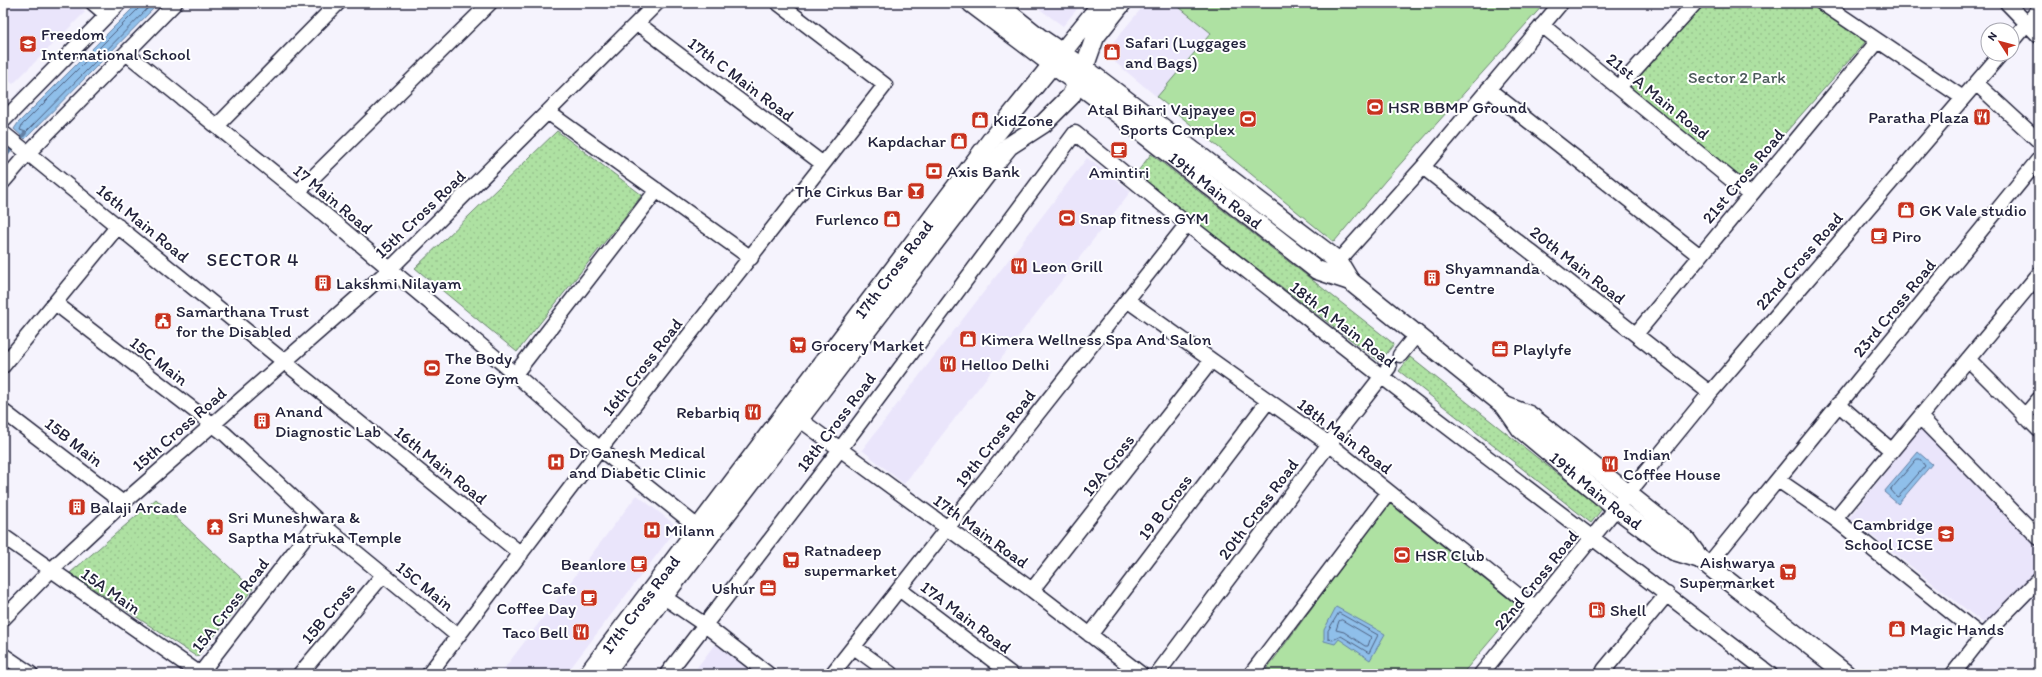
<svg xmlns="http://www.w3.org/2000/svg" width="2042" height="677" font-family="Itim,sans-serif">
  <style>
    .built { fill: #eae5fb }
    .green { fill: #aee1a2; stroke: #68826e }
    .park { fill: url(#park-dots); stroke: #68826e }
    .water { fill: #8fbfea; stroke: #6380a4 }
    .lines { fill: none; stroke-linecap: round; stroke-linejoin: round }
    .shore { stroke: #4e6181; stroke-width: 1 }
    .stream { stroke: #6380a4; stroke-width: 4 }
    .minor-casing { stroke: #22223b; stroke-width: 17 }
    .major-casing { stroke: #22223b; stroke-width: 21 }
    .minor { stroke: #fff; stroke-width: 14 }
    .major { stroke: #fff; stroke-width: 18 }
    .labels { text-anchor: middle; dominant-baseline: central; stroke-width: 4; stroke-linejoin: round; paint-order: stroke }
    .poi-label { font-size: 17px; fill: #22223b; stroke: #fff; text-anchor: start }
    .park-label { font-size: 17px; fill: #4c5b5a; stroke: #fff }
    .street-label { font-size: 17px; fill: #22223b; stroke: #fff }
    .quarter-label { font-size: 19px; letter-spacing: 1px; fill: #22223b; stroke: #fff }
  </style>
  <defs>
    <pattern id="park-dots" width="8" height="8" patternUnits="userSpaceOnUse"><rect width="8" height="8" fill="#aee1a2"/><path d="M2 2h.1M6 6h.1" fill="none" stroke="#95c18c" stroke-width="1.8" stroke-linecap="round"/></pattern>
  </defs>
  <rect width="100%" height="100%" fill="#f5f3fd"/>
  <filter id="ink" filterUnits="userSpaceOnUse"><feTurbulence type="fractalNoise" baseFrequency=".025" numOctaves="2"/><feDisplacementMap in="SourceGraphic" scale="8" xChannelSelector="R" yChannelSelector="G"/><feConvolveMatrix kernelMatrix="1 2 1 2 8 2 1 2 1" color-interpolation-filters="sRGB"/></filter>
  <g filter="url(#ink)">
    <path class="built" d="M3,3H74L85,12L13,84L3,76Z
      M1031,3H1082L1063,26Z
      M1146,3H1174L1212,33L1157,97L1104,53Z
      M1087,158L1131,191L904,484L862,450Z
      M1922,426L2039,549V570L1986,625L1849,518Z
      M637,495L678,527L566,674H500Z
      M715,644L757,674H692Z"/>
    <path class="green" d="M1174,3H1545L1385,181L1334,242L1157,97L1211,33Z
      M1389,503L1519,607L1462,674H1263Z"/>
    <path class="park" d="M1705,3H1812L1867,40L1742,182L1630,87Z
      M557,131L642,195L517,352L415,268Z
      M1151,154L1394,344L1380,362L1135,175Z
      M1410,357L1602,509L1591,523L1399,371Z
      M156,499L253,589L197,657L70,573Z"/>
    <path class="water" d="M138,3H159L25,139L14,129L18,123Z
      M1918,452L1932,464L1898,504L1884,492Z
      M1336,607L1385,634L1370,660L1339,639L1335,644L1324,641V630Z"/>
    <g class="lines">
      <path class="shore" d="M140,3L139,8L22,125L20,130L26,132L153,3
        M1917,459H1920L1925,466L1899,496L1897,497L1891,490Z
        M1339,613L1378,635L1369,653L1341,636L1333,640L1328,639V631Z
        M1342,620L1371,637L1368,646H1365L1344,632L1336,630L1339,621Z"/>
      <path class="stream" d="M3,159L25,133"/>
      <defs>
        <path id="minor" d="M93,3L107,15
          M1822,3L1963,98
          M2007,3L2039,36
          M637,23L823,164
          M1542,25L1750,195
          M2012,41L2039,9
          M126,53L298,192L515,374L600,449L699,528
          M1976,83L2039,141
          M1619,87L1695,3
          M1488,89L1700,256
          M549,113L751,258
          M3,121L119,3
          M217,126L338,3
          M3,133L521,554
          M1423,167L1710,393
          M3,182L28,153L175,3
          M298,192L490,3
          M1331,269L1423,167L1561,3
          M1127,300L1329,444L1535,609
          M55,303L225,434L318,521L458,636
          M1636,334L1878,41
          M1400,355L1417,334
          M1968,359L2039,430
          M3,366L118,226
          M515,374L657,190
          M1838,404L1892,451
          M3,411L123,503
          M1920,417L2039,538
          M2024,417L2039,399
          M799,419L1032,590L1141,674
          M1778,480L1835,519L1982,637
          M1835,519L2039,274
          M3,536L200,674L318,521
          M1708,565L2039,159
          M899,589L1011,674
          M1032,590L1211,361
          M664,597L705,625L768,674
          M3,619L51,570L123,503L389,270L657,3
          M1090,635L1268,401
          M854,647L891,674
          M3,655L31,674
          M300,674L383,575
          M429,674L600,449L885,85L778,3
          M667,674L841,448L1075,133L1187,224L1381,376L1770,674
          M832,674L1187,224
          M1157,674L1329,444L1389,367
          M1251,674L1389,492
          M1481,674L1710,393L2001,54
          M1609,674L1604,670L1667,594
          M1953,674L1982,637L2039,579"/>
        <g id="major">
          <path id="s1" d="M971,3L1121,116L1317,270L1350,281L1505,406L1521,429L1616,508L1674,551L1700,559"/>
          <path d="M996,3L1040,38L1084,68L1338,261L1350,281"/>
          <path d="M1505,406L1529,415L1686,540L1700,559L1846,674"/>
          <path id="s2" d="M588,674L995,135L1102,3"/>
          <path d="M604,674L992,167L1009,146L1043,124L1071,96L1084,68L1095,37L1122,3"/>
        </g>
      </defs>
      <use href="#minor" class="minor-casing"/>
      <use href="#major" class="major-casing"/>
      <use href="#minor" class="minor"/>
      <use href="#major" class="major"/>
    </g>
  </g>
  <defs>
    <symbol id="school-square" viewBox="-11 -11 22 22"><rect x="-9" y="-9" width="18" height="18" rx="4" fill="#c8321e" stroke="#fff"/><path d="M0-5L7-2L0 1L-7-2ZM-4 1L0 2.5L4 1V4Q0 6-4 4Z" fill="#fff"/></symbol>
    <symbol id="shop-square" viewBox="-11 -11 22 22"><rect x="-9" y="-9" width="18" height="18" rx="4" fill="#c8321e" stroke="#fff"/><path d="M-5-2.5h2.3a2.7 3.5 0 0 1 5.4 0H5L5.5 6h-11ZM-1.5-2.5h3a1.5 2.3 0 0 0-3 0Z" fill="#fff"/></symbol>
    <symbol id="stadium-square" viewBox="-11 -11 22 22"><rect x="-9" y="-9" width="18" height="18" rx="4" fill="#c8321e" stroke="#fff"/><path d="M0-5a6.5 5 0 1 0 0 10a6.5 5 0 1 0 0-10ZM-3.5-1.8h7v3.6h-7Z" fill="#fff"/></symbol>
    <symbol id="restaurant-square" viewBox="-11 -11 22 22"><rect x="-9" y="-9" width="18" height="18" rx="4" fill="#c8321e" stroke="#fff"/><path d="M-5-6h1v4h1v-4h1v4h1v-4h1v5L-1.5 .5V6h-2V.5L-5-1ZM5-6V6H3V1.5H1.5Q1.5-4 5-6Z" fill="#fff"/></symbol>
    <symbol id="cafe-square" viewBox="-11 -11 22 22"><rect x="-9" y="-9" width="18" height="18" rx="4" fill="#c8321e" stroke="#fff"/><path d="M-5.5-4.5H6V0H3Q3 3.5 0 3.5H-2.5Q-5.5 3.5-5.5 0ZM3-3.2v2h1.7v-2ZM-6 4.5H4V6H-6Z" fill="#fff"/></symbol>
    <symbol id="bank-square" viewBox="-11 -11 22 22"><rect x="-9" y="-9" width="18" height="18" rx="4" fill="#c8321e" stroke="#fff"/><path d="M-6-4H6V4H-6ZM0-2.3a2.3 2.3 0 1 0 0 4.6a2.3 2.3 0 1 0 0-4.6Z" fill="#fff"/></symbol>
    <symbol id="bar-square" viewBox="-11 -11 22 22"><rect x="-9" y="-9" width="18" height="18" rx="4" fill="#c8321e" stroke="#fff"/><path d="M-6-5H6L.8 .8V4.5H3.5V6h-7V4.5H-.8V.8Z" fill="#fff"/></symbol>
    <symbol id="building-square" viewBox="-11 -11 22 22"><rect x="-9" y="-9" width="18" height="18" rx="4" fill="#c8321e" stroke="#fff"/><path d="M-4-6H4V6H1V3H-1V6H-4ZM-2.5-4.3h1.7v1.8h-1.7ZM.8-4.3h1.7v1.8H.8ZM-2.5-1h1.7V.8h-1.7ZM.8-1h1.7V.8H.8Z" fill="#fff"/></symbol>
    <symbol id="civic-square" viewBox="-11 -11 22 22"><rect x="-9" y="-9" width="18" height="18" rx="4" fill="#c8321e" stroke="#fff"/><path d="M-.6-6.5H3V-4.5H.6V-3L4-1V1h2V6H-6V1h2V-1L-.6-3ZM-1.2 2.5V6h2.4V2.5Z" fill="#fff"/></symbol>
    <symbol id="supermarket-square" viewBox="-11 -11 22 22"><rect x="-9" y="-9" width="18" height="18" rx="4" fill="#c8321e" stroke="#fff"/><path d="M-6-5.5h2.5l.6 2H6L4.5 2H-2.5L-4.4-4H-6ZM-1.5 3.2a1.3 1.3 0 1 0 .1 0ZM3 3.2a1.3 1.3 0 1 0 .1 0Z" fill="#fff"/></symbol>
    <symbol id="office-square" viewBox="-11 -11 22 22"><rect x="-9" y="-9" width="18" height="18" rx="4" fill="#c8321e" stroke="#fff"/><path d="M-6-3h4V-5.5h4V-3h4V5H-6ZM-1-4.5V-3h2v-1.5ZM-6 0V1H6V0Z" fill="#fff"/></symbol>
    <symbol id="hospital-square" viewBox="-11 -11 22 22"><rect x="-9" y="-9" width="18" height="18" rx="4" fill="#c8321e" stroke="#fff"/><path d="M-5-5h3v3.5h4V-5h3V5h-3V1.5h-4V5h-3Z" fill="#fff"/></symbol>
    <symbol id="temple-square" viewBox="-11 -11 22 22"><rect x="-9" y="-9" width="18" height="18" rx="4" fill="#c8321e" stroke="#fff"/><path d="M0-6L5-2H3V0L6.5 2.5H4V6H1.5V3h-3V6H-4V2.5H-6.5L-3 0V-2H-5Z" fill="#fff"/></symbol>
    <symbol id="fuel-square" viewBox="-11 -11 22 22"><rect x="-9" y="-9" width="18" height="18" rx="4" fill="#c8321e" stroke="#fff"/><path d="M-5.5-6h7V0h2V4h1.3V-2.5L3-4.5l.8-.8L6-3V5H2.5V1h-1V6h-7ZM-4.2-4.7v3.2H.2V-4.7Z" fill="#fff"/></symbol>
  </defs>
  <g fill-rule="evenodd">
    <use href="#school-square" x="18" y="34" width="20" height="20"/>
    <use href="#shop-square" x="1102" y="42" width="20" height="20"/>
    <use href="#stadium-square" x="1365" y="97" width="20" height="20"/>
    <use href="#restaurant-square" x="1972" y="107" width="20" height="20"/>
    <use href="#stadium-square" x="1238" y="109" width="20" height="20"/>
    <use href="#shop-square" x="970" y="110" width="20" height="20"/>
    <use href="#shop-square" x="949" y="131" width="20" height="20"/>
    <use href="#cafe-square" x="1109" y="140" width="20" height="20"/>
    <use href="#bank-square" x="924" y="161" width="20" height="20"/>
    <use href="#bar-square" x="906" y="181" width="20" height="20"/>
    <use href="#shop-square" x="1896" y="200" width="20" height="20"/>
    <use href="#stadium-square" x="1057" y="208" width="20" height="20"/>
    <use href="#shop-square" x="882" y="209" width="20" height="20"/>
    <use href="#cafe-square" x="1869" y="226" width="20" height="20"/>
    <use href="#restaurant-square" x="1009" y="256" width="20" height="20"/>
    <use href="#building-square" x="1422" y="268" width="20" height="20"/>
    <use href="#building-square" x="313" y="273" width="20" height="20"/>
    <use href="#civic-square" x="153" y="311" width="20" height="20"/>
    <use href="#shop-square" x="958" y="329" width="20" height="20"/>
    <use href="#supermarket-square" x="788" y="335" width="20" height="20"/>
    <use href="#office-square" x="1490" y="339" width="20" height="20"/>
    <use href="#restaurant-square" x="938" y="354" width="20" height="20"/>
    <use href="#stadium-square" x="422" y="358" width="20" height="20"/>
    <use href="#restaurant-square" x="743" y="402" width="20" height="20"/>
    <use href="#building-square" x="252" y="411" width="20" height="20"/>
    <use href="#hospital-square" x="546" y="452" width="20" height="20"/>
    <use href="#restaurant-square" x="1600" y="454" width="20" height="20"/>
    <use href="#building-square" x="67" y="497" width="20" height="20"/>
    <use href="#temple-square" x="205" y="517" width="20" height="20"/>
    <use href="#hospital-square" x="642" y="520" width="20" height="20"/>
    <use href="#school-square" x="1936" y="524" width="20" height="20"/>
    <use href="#stadium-square" x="1392" y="545" width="20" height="20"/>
    <use href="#supermarket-square" x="781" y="550" width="20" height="20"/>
    <use href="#cafe-square" x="629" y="554" width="20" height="20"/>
    <use href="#supermarket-square" x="1778" y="562" width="20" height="20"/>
    <use href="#office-square" x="758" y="578" width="20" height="20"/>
    <use href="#cafe-square" x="579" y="588" width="20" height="20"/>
    <use href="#fuel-square" x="1587" y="600" width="20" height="20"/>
    <use href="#shop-square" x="1887" y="619" width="20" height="20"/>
    <use href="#restaurant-square" x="571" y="622" width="20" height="20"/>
  </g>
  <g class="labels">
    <g class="poi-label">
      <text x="41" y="34">Freedom<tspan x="41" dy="20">International School</tspan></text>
      <text x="1125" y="42">Safari (Luggages<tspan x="1125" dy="20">and Bags)</tspan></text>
      <text x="1388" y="107">HSR BBMP Ground</text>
      <text x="1235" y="109" text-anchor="end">Atal Bihari Vajpayee<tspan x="1235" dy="20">Sports Complex</tspan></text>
      <text x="1969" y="117" text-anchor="end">Paratha Plaza</text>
      <text x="993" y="120">KidZone</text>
      <text x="946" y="141" text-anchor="end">Kapdachar</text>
      <text x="947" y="171">Axis Bank</text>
      <text x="1119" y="172" text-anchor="middle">Amintiri</text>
      <text x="903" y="191" text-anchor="end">The Cirkus Bar</text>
      <text x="1919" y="210">GK Vale studio</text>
      <text x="1080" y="218">Snap fitness GYM</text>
      <text x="879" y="219" text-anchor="end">Furlenco</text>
      <text x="1892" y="236">Piro</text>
      <text x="1032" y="266">Leon Grill</text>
      <text x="1445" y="268">Shyamnanda<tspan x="1445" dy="20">Centre</tspan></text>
      <text x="336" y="283">Lakshmi Nilayam</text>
      <text x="176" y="311">Samarthana Trust<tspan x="176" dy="20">for the Disabled</tspan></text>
      <text x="981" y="339">Kimera Wellness Spa And Salon</text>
      <text x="811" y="345">Grocery Market</text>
      <text x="1513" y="349">Playlyfe</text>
      <text x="445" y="358">The Body<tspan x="445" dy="20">Zone Gym</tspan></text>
      <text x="961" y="364">Helloo Delhi</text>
      <text x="275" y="411">Anand<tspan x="275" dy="20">Diagnostic Lab</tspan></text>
      <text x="740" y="412" text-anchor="end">Rebarbiq</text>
      <text x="569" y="452">Dr Ganesh Medical<tspan x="569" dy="20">and Diabetic Clinic</tspan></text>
      <text x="1623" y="454">Indian<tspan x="1623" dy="20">Coffee House</tspan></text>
      <text x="90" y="507">Balaji Arcade</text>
      <text x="228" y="517">Sri Muneshwara &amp;<tspan x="228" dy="20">Saptha Matruka Temple</tspan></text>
      <text x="1933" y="524" text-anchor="end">Cambridge<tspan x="1933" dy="20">School ICSE</tspan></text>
      <text x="665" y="530">Milann</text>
      <text x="804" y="550">Ratnadeep<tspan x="804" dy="20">supermarket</tspan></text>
      <text x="1415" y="555">HSR Club</text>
      <text x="1775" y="562" text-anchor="end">Aishwarya<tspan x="1775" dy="20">Supermarket</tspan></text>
      <text x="626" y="564" text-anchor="end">Beanlore</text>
      <text x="576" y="588" text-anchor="end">Cafe<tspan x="576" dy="20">Coffee Day</tspan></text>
      <text x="755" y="588" text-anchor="end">Ushur</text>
      <text x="1610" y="610">Shell</text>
      <text x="1910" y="629">Magic Hands</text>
      <text x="568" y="632" text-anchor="end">Taco Bell</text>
    </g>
    <g class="park-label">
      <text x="1737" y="77">Sector 2 Park</text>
    </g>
    <g class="street-label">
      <text transform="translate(741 79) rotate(37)">17th C Main Road</text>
      <text transform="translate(1658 96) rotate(39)">21st A Main Road</text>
      <text transform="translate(1743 176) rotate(-50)">21st Cross Road</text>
      <text stroke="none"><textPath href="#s1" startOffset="308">19th Main Road</textPath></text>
      <text transform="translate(333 199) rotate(40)">17 Main Road</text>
      <text transform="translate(420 214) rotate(-44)">15th Cross Road</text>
      <text transform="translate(143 223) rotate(39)">16th Main Road</text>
      <text transform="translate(1799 261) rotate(-49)">22nd Cross Road</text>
      <text transform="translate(1578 265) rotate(38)">20th Main Road</text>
      <text stroke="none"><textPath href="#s2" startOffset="507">17th Cross Road</textPath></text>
      <text transform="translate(1894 308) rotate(-51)">23rd Cross Road</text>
      <text transform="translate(1343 324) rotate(38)">18th A Main Road</text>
      <text transform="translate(159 361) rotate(38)">15C Main</text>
      <text transform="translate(642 367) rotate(-52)">16th Cross Road</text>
      <text transform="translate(836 422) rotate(-53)">18th Cross Road</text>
      <text transform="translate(179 429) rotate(-41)">15th Cross Road</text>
      <text transform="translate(1345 436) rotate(37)">18th Main Road</text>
      <text transform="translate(995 438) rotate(-52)">19th Cross Road</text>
      <text transform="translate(74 442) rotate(38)">15B Main</text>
      <text transform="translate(441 465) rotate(39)">16th Main Road</text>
      <text transform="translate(1108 465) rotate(-52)">19A Cross</text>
      <text stroke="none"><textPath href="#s1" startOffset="796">19th Main Road</textPath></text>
      <text transform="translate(1165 507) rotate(-53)">19 B Cross</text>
      <text transform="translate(1258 509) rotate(-53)">20th Cross Road</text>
      <text transform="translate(981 531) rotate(36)">17th Main Road</text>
      <text transform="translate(1536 580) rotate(-51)">22nd Cross Road</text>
      <text transform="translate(425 586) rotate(39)">15C Main</text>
      <text transform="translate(111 591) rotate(35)">15A Main</text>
      <text transform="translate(230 605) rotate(-52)">15A Cross Road</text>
      <text stroke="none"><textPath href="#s2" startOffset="87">17th Cross Road</textPath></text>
      <text transform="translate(328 613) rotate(-50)">15B Cross</text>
      <text transform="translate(966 617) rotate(37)">17A Main Road</text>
    </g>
    <g class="quarter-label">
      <text x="253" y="259">SECTOR 4</text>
    </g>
  </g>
  <rect width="2042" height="677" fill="none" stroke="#fff" stroke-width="16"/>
  <rect x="8" y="8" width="2026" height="661" fill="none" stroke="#22223b" stroke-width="1.5" filter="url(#ink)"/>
  <g transform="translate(2000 42) rotate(306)"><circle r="19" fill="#ffffff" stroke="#a7a7b1"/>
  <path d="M0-3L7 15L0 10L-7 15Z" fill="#c8321e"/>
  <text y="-6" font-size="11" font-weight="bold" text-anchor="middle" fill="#22223b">N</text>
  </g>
</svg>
